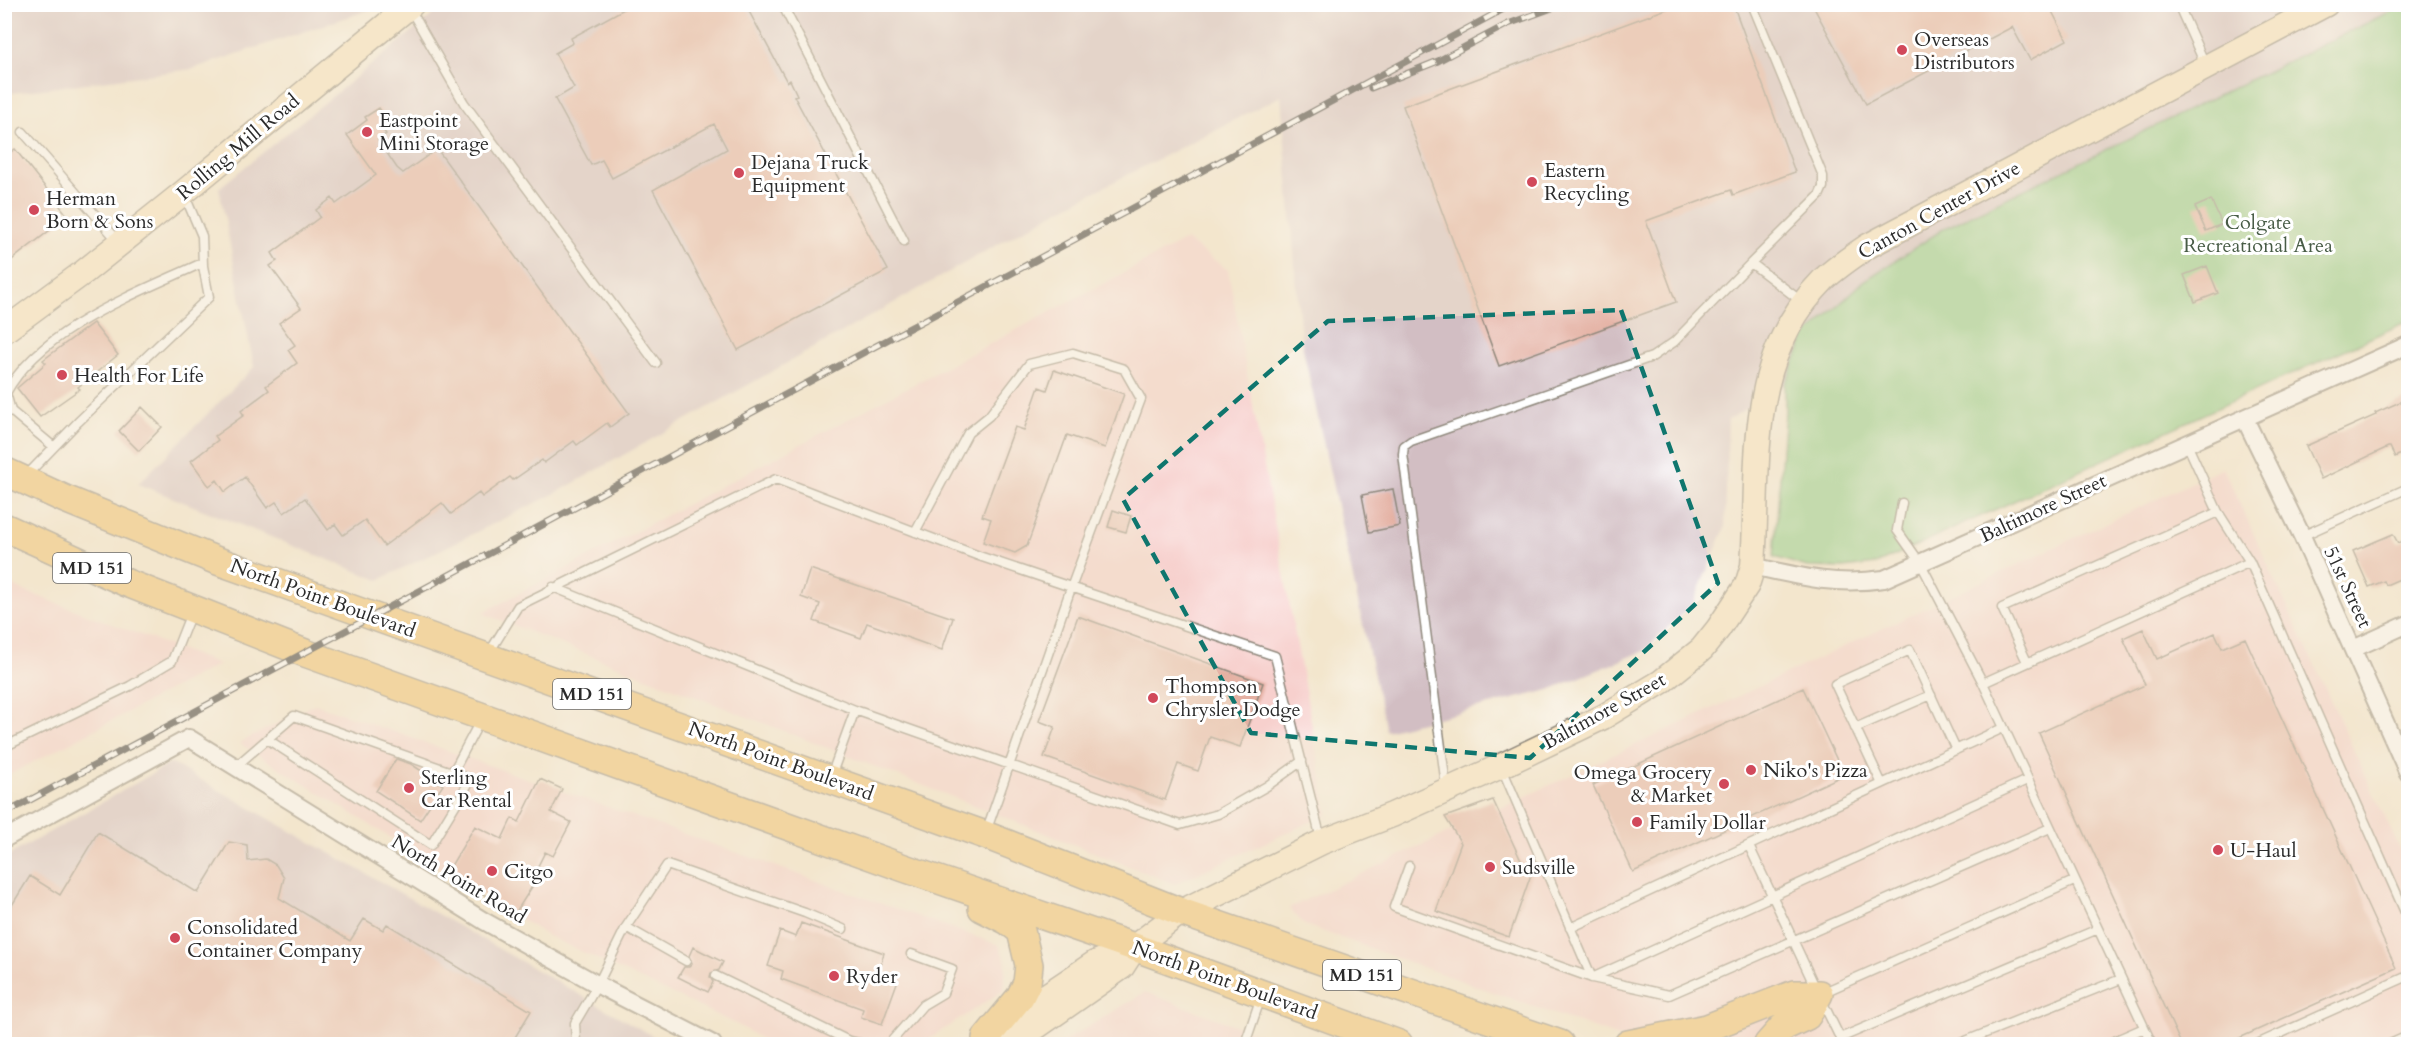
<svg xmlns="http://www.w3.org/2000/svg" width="2413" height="1049" font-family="Cardo,serif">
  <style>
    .built { fill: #f7d0cd }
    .industrial { fill: #d2bec3 }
    .green { fill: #8ccd85; stroke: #5c7c58; stroke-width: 1.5 }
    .building { fill: #e4b0a2 }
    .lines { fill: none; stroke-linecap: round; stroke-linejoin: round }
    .lane-casing { stroke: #8f887c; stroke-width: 11 }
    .street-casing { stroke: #8f887c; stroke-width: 20 }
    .secondary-casing { stroke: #8f887c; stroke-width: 27 }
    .primary-casing { stroke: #8f887c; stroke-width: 30 }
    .lane { stroke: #fff; stroke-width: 8 }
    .street { stroke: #fff; stroke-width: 16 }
    .secondary { stroke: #fae7c3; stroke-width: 24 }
    .primary { stroke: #f2c26a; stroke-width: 27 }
    .rail-casing { stroke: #2b2b2b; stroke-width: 7 }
    .rail { stroke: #fff; stroke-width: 4.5; stroke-dasharray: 14; stroke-linecap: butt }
    .marked { fill: none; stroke: #0f766e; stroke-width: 4.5; stroke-dasharray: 12 8; stroke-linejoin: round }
    .poi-dot { fill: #d1495b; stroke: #fff; stroke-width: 2 }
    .labels { text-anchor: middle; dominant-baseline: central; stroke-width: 6; stroke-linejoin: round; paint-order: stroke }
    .shield { fill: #fff; stroke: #6b6b6b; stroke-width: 1.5 }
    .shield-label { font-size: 18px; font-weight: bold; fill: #2b2b2b }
    .poi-label { font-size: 20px; fill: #2b2b2b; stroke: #fff; text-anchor: start }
    .street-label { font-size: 20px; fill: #2b2b2b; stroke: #fff }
    .park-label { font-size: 20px; fill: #485c46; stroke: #fff }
  </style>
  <rect width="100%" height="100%" fill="#fff"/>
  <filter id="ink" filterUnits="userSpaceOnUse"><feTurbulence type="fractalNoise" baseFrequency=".0167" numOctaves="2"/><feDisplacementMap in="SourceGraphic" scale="12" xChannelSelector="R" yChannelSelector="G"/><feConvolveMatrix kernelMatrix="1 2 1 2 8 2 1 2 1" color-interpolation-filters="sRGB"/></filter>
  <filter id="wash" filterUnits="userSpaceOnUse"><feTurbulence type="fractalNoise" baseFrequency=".008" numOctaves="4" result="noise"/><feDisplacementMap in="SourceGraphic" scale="24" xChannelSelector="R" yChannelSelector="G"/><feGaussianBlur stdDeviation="1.35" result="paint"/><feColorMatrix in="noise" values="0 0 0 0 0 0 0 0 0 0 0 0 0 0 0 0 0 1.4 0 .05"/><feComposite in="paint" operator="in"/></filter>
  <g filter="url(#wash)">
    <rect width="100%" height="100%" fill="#f3e6cd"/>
    <path class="built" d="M1186,240L1228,270L1328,814L1175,884L482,613Z
      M2223,468L2408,867V1030L2375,1044H1638L1305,925L1289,908Z
      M5,581L19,589L219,664L5,777Z
      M315,704L999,945L1006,962L1004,990L921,1044H769L740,1026L548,936L239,743Z
      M1145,992L1285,1044H1060Z"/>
    <path class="industrial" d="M4,5L5,4L384,5L192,69L5,94Z
      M445,5H2404L1945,228L1864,281L1805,337L1785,384L1728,420L1725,528L1693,603L1644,651L1549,690L1386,731L1301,339L1281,96L1059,210L556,493L379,580L138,484L254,367L219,188Z
      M171,763L667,1044H5L4,858Z"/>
    <path class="green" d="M2404,5H2408V321L1876,564L1843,568L1807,567L1774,557L1785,411V384L1805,337L1864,281L1945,228Z"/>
    <g id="blocks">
      <path class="building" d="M633,4H745L787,82L790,80L797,95L794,96L888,270L738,350L653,190L727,149L714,124L612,178L602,160L591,165L555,99L574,88L555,53L573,43L571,38Z
        M1680,4H1733L1795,172L1733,195L1731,190L1646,221L1676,302L1499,366L1403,106Z
        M1812,4H2048L2067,40L2030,60L2012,27L1866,104Z
        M379,108L390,124L383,130L386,134L378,140L397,168L403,173L437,149L629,413L610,427L607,423L577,445L574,441L544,463L542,460L513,480L510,477L482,497L479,493L451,514L442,503L384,546L365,520L343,535L335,524L328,530L305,498L284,513L276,502L267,508L245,477L225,492L217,480L209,486L191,461L218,440L215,436L244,415L241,411L269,390L266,386L297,363L288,350L295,345L279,323L301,308L270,266L277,261L272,253L320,217L316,210L332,198L336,204L376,175L347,135L367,120L365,117Z
        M15,149L68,216L4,266V157Z
        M2211,200L2222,224L2206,231L2195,207Z
        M2207,266L2218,293L2195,302L2184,275Z
        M93,323L118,355L78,387L80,389L40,417L17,388L46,363L43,360Z
        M1054,370L1124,394L1105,448L1067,435L1027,546L1015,553L983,542L991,519L982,516L1015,427L1024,430L1039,387L1047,390Z
        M2409,398V450L2395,457L2390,447H2388L2321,479L2306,446L2376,415L2375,413Z
        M142,407L162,427L139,451L119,431Z
        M1393,489L1400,526L1369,532L1362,495Z
        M1113,510L1131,516L1126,532L1108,527Z
        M2393,534L2398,543L2409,538V575L2386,585L2384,581L2369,587L2353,551Z
        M810,569L953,618L942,650L867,623L861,638L814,621L820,604L801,597Z
        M1078,616L1263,683L1240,747L1210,737L1198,771L1178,764L1165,800L1044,757L1055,727L1039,721Z
        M2143,629L2157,659L2215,633L2222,648L2245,638L2396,968L2226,1044H2181L2039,733L2145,685L2123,638Z
        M1803,688L1844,775L1633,872L1593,785Z
        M396,759L411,764L443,785L420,820L376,791Z
        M540,779L562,789L551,812L571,822L553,856L545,852L531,880L535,882L516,912L446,874L475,826L502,839L512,818L519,822Z
        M1493,800L1523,865L1533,869L1509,937L1436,911L1461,843L1445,817Z
        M98,832L198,893L229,842L247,845L248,861L266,859L276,865L284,878L279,898L350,941L364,919L383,930L387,924L531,1011L511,1044H16L4,1038V918L30,876L60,895Z
        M801,923L884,953L878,973L898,980L882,1024L861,1017L863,1009L781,979L783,971L768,966L780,931L796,937Z
        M693,947L723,962L719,970L711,973L710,977L713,982L708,992L678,977L684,967H689L692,964L689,956Z"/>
    </g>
  </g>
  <g filter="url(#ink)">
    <use href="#blocks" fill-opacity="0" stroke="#8f887c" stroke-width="1.5"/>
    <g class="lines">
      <defs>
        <path id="lane" d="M786,4L783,6L904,241
          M1752,4L1823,176V187L1819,196L1751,263L1801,301
          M2178,4L2205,64
          M409,7L464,103L656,363
          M23,132L118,241
          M2187,444L2218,512L2250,562L2408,919
          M54,447L11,411L6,393C41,328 138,293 202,263
          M25,477L78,422L209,297L203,266L202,236L185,196
          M1902,503L1897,530L1921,564L1983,683L2152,1044
          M915,532L968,433L989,416L1029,364L1073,353L1124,369L1141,399L1071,588L986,832
          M2302,536L2408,488
          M553,587L855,710L831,776
          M489,653L518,606L776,479L979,556L1275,656L1321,839
          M2027,662L2002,608L2218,512
          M1983,683L2250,562
          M855,710L1180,825L1218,814L1267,786L1302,761
          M1855,728L1931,695
          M4,747L130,686L172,661L191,613
          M1501,766L1592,978
          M235,767L294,716L471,779L431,845L267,739
          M453,772L481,719
          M1882,784L1835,684L1910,650L1956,750
          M1446,786L1403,454L1404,446L1411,441L1652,357L1674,342L1751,263
          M1749,846L1816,989
          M1409,866L1394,907L1592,978L1669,995L2050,828
          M626,927L667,865L805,913L843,929
          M1570,928L2003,728
          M716,976L849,1041L864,1044
          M1592,978L2027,780
          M1822,993L2074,881
          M1822,1001L1843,1044
          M1840,1038L2098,929
          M576,1044L575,1023L598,984L626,927L686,961
          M889,1044L923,1005L943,993L952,969L911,954
          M1245,1044L1261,997
          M1958,1044L2121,979
          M2107,1044L2144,1028
          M2257,1044L2408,976
          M2390,1044L2408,1036"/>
        <path id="street" d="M2245,419L2302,536L2408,773
          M1753,566C1801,577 1835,586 1884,579L2408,345
          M2353,649L2408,624
          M4,839L189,738L484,921L604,988L713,1044"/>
        <path id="secondary" d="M4,331L84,272L183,193L412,4
          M1004,1024L1095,963L1134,947L1181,912L1322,842L1392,815L1501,766L1603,717L1661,682L1702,649L1718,629L1747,585L1753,566C1760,463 1744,360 1824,279C1837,267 1853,256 1868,246L2326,4
          M988,1038L1029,1032L1122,967L1133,950"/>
        <path id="primary" d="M4,471L65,499L215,560L985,835L1181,912L1560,1044
          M4,527L127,583L305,653L904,868L1134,947L1399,1044
          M982,908L1008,921L1021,931L1029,965L1027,983L1020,997L986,1038
          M1628,1044L1707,1028L1794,994H1819L1807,1016L1783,1027L1768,1044"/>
      </defs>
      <use href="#lane" class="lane-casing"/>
      <use href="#street" class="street-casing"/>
      <use href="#secondary" class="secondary-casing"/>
      <use href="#primary" class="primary-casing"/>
      <use href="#lane" class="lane"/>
      <use href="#street" class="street"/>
      <use href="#secondary" class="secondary"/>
      <use href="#primary" class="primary"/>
      <defs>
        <path id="rail" d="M1371,88L1438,61L1508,24L1563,4
          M4,814L1513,4"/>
      </defs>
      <use href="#rail" class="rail-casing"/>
      <use href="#rail" class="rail"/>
    </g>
  </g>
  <path d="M0 0H2413V1049H0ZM1621,310L1718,583L1530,758L1251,733L1123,499L1328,321Z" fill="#f3e6cd" fill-opacity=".55" fill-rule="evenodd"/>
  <path class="marked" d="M1621,310L1718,583L1530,758L1251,733L1123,499L1328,321Z"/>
  <g class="poi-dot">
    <circle cx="1902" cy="50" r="6"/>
    <circle cx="367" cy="132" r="6"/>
    <circle cx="739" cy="173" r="6"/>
    <circle cx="1532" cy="182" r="6"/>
    <circle cx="34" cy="210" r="6"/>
    <circle cx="62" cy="375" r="6"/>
    <circle cx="1153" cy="698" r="6"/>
    <circle cx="1751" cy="770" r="6"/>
    <circle cx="1724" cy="784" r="6"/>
    <circle cx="409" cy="788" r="6"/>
    <circle cx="1637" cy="822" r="6"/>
    <circle cx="2218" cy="850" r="6"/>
    <circle cx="1490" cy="867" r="6"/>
    <circle cx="492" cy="871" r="6"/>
    <circle cx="175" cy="938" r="6"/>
    <circle cx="834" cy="976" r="6"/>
  </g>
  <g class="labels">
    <g class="shield">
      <rect x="53" y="553" width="78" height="30" rx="4.5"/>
      <rect x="553" y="679" width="78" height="30" rx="4.5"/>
      <rect x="1323" y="960" width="78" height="30" rx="4.5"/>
    </g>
    <g class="shield-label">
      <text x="92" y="568">MD 151</text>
      <text x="592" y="694">MD 151</text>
      <text x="1362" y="975">MD 151</text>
    </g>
    <g class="poi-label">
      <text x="1914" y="39">Overseas<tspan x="1914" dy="23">Distributors</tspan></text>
      <text x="379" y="120">Eastpoint<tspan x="379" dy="23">Mini Storage</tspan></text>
      <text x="751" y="162">Dejana Truck<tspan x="751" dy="23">Equipment</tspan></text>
      <text x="1544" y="170">Eastern<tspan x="1544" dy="23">Recycling</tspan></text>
      <text x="46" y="198">Herman<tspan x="46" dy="23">Born &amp; Sons</tspan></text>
      <text x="74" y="375">Health For Life</text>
      <text x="1165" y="686">Thompson<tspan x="1165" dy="23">Chrysler Dodge</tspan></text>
      <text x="1763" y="770">Niko's Pizza</text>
      <text x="1712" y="772" text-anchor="end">Omega Grocery<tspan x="1712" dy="23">&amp; Market</tspan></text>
      <text x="421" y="777">Sterling<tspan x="421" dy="23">Car Rental</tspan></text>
      <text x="1649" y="822">Family Dollar</text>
      <text x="2230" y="850">U-Haul</text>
      <text x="1502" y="867">Sudsville</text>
      <text x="504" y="871">Citgo</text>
      <text x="187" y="927">Consolidated<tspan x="187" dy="23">Container Company</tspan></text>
      <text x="846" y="976">Ryder</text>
    </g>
    <g class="street-label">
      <text transform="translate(238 147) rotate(-40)">Rolling Mill Road</text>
      <text transform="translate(1939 210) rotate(-29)">Canton Center Drive</text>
      <text transform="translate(2043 508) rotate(-25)">Baltimore Street</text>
      <text transform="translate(2348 587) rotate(65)">51st Street</text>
      <text transform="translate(323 598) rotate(20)">North Point Boulevard</text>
      <text transform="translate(1604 711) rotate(-29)">Baltimore Street</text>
      <text transform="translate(781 761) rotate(20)">North Point Boulevard</text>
      <text transform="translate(459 879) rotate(31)">North Point Road</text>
      <text transform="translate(1225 980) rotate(20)">North Point Boulevard</text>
    </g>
    <g class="park-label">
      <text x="2258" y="222">Colgate<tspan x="2258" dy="23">Recreational Area</tspan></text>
    </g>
  </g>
  <rect width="2413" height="1049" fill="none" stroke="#fff" stroke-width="24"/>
</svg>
